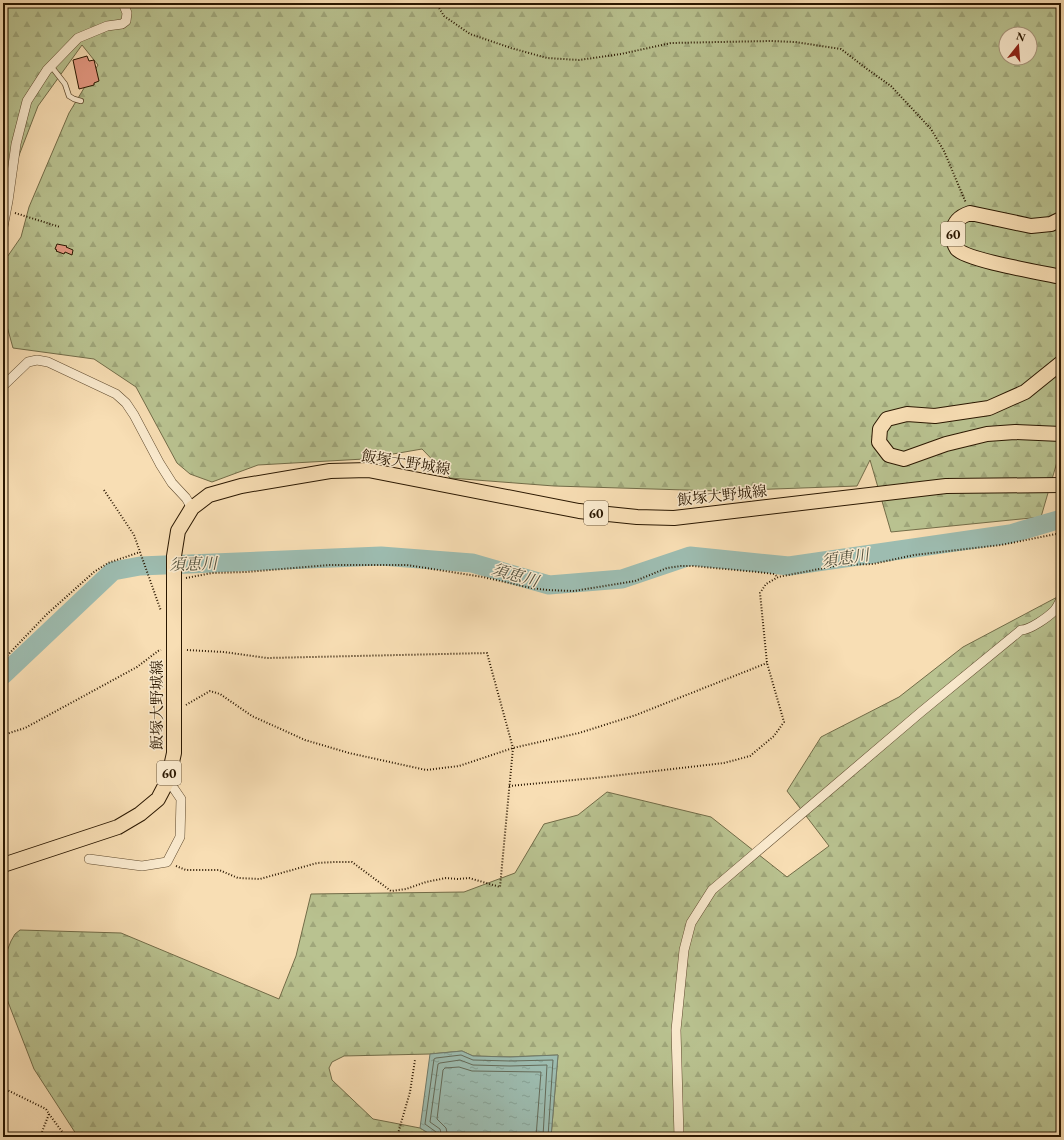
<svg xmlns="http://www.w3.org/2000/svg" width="1064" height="1140" font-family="'EB Garamond','Noto Serif JP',serif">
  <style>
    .forest { fill: url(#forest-firs); stroke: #726c48; fill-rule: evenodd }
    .water { fill: url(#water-ripples); stroke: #6f7a6a }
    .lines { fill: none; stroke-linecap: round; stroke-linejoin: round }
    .shore { stroke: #646a58; stroke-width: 1 }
    .river { stroke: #9dbcb0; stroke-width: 19 }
    .building { fill: #e59983; stroke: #2a1700 }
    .lane-casing { stroke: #5e492d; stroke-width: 6 }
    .street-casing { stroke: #5e492d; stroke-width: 10 }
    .primary-casing { stroke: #2a1700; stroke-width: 16 }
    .path { stroke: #2a1700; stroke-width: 2; stroke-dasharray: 1 2; stroke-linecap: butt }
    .lane { stroke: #faeace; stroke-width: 4.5 }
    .street { stroke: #faeace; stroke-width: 9 }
    .primary { stroke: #f8deb4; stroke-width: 14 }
    .labels { text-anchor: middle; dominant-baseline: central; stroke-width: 3; stroke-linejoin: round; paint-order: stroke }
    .shield { fill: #faeace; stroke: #68563e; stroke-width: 1 }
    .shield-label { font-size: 14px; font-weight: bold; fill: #2a1700 }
    .street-label { font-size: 15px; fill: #2a1700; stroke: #faeace }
    .water-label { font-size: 16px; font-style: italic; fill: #52513e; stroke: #faeace }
  </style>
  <defs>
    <pattern id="forest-firs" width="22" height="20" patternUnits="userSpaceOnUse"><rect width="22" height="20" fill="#b9c290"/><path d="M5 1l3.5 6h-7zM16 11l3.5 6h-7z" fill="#9fa67a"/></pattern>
    <pattern id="water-ripples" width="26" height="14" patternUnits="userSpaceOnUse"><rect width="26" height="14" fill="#9dbcb0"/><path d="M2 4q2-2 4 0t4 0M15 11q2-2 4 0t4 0" fill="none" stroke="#87a196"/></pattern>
  </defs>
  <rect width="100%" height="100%" fill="#f8deb4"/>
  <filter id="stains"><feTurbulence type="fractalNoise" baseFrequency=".005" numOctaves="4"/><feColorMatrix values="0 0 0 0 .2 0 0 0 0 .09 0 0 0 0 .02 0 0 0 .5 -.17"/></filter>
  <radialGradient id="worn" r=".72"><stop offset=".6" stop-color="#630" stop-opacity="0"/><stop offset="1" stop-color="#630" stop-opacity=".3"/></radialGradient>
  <path class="forest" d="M3,3H1061V442L1057,462L1041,517L891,532L870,460L857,486L719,491L554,486L450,478L422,449L364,459L258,465L212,482L190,474L177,463L136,387L94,359L13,348L3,312V263L21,237L29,207L69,113L98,65L82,45L38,106L3,197ZM1006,34H1030V58H1006Z
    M1061,595V1137H551L558,1055L510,1057L473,1056L462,1051L430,1054L344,1056L332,1062L329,1068L332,1080L373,1119L420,1128L435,1137H78L34,1069L3,989V961L11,941L15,934L20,930L121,933L279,999L296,956L311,894L464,892L515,873L544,824L578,815L607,792L711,817L787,877L829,846L787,791L821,737L899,697L963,647Z"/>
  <path class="water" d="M462,1051L473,1056L510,1057L558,1055L551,1137H435L420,1128L430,1054Z"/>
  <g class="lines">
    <path class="shore" d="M437,1137L436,1132L425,1124L434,1059L436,1058L461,1055L473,1060L510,1061L553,1060L548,1137
      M442,1137L440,1129L430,1122L438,1064L440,1063L460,1060L473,1065L510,1066L547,1065L543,1137
      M448,1137L446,1128L437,1119L443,1070L445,1068L459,1067L472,1071L541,1072L536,1137"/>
    <path class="river" d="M3,675L113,571L140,566L381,556L472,563L549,585L622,579L690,556L789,566L1010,534L1061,519"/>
  </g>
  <path class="building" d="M87,56L89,61L94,60L99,81L94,83V85L79,89L73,60Z
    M57,244L67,246L66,247L73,250L72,255L65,252L64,254L56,251L57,250L55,249Z"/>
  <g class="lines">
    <defs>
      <path id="lane" d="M51,66L65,84L69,96L74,99L81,101"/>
      <path id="street" d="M3,227L8,201L16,144L27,101L47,70L78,38L107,26L122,24L126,21L127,13L123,3
        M3,386L28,362L37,360L48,362L116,394L126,403L134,415L160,464L172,483L186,498L192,508
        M89,859L142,866L167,862L180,837L181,799L168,780
        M679,1137L676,1030L684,950L691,923L712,890L921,712L1021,630C1030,630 1048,617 1054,611C1057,608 1059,603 1061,599"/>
      <path id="primary" d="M1061,219L1051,224L1031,226L970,213C961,216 954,221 953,231C952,238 953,243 957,249C966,260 1043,273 1061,277
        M1061,363L1025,392L989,408L935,416L907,414L887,419L880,429L879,442L889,455L904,459L946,444L987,434L1015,432L1061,434
        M3,865L118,827L140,814L158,799L168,780L174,753V556L178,531L192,508L209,495L241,486L330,471L368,470L579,511L637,517L674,518L946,486L1061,485"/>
    </defs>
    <use href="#lane" class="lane-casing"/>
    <use href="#street" class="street-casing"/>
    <use href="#primary" class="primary-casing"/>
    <path class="path" d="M436,3L444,16L470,34L511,48L547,58L579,60L621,54L671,43L770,41L795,42L841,49L867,69L891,86L931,129L944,151L966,203
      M15,213L60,227
      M104,490L134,535L161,611
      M186,578L212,573L246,572L330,565H407L483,577L531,588L547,590L574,591L635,581L667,568L681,566H693L758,572L774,574L778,577
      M3,660L46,615L94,572L108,563L140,552
      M186,705L210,691L220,694L252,716L305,740L349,753L426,770L459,766L513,748L579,733L636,715L767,663
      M3,735L25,728L137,667L158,651L161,650
      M509,786L595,778L724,763L750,756L774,736L784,722L767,663L760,593L766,584L778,577L840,565L873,564L914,555L1001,545L1061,533
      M176,866L186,870H219L238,878L260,879L317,863L335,862H352L391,891L406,889L426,882L446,878L458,879L469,878L500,887L513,748L487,653L267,658L224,652L186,650
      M3,1088L46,1109L49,1114L40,1137
      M49,1114L66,1137
      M397,1137L410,1092L415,1060"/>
    <use href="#lane" class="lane"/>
    <use href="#street" class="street"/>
    <use href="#primary" class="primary"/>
  </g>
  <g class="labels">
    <g class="shield">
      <rect x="941" y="222" width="24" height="24" rx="3"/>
      <rect x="584" y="501" width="24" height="24" rx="3"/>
      <rect x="157" y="761" width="24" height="24" rx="3"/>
    </g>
    <g class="shield-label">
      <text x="953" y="234">60</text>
      <text x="596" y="513">60</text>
      <text x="169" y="773">60</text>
    </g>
    <g class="street-label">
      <text transform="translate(406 462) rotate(9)">飯塚大野城線</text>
      <text transform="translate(722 495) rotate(-6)">飯塚大野城線</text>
      <text transform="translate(156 705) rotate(-90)">飯塚大野城線</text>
    </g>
    <g class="water-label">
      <text transform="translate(845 558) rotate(-8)">須恵川</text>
      <text transform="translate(193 564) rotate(-2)">須恵川</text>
      <text transform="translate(515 575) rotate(16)">須恵川</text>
    </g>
  </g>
  <rect width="1064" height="1140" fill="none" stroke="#f8deb4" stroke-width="16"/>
  <rect x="4" y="4" width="1056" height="1132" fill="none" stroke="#2a1700" stroke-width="2"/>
  <rect x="8" y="8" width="1048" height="1124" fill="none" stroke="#2a1700"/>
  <g transform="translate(1018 46) rotate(17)"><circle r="19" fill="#faeace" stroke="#a7967c"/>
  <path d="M0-3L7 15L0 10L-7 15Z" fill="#8f2418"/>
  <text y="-6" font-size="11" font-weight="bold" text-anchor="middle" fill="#2a1700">N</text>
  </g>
  <rect width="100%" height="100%" filter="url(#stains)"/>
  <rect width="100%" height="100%" fill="url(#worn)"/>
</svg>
